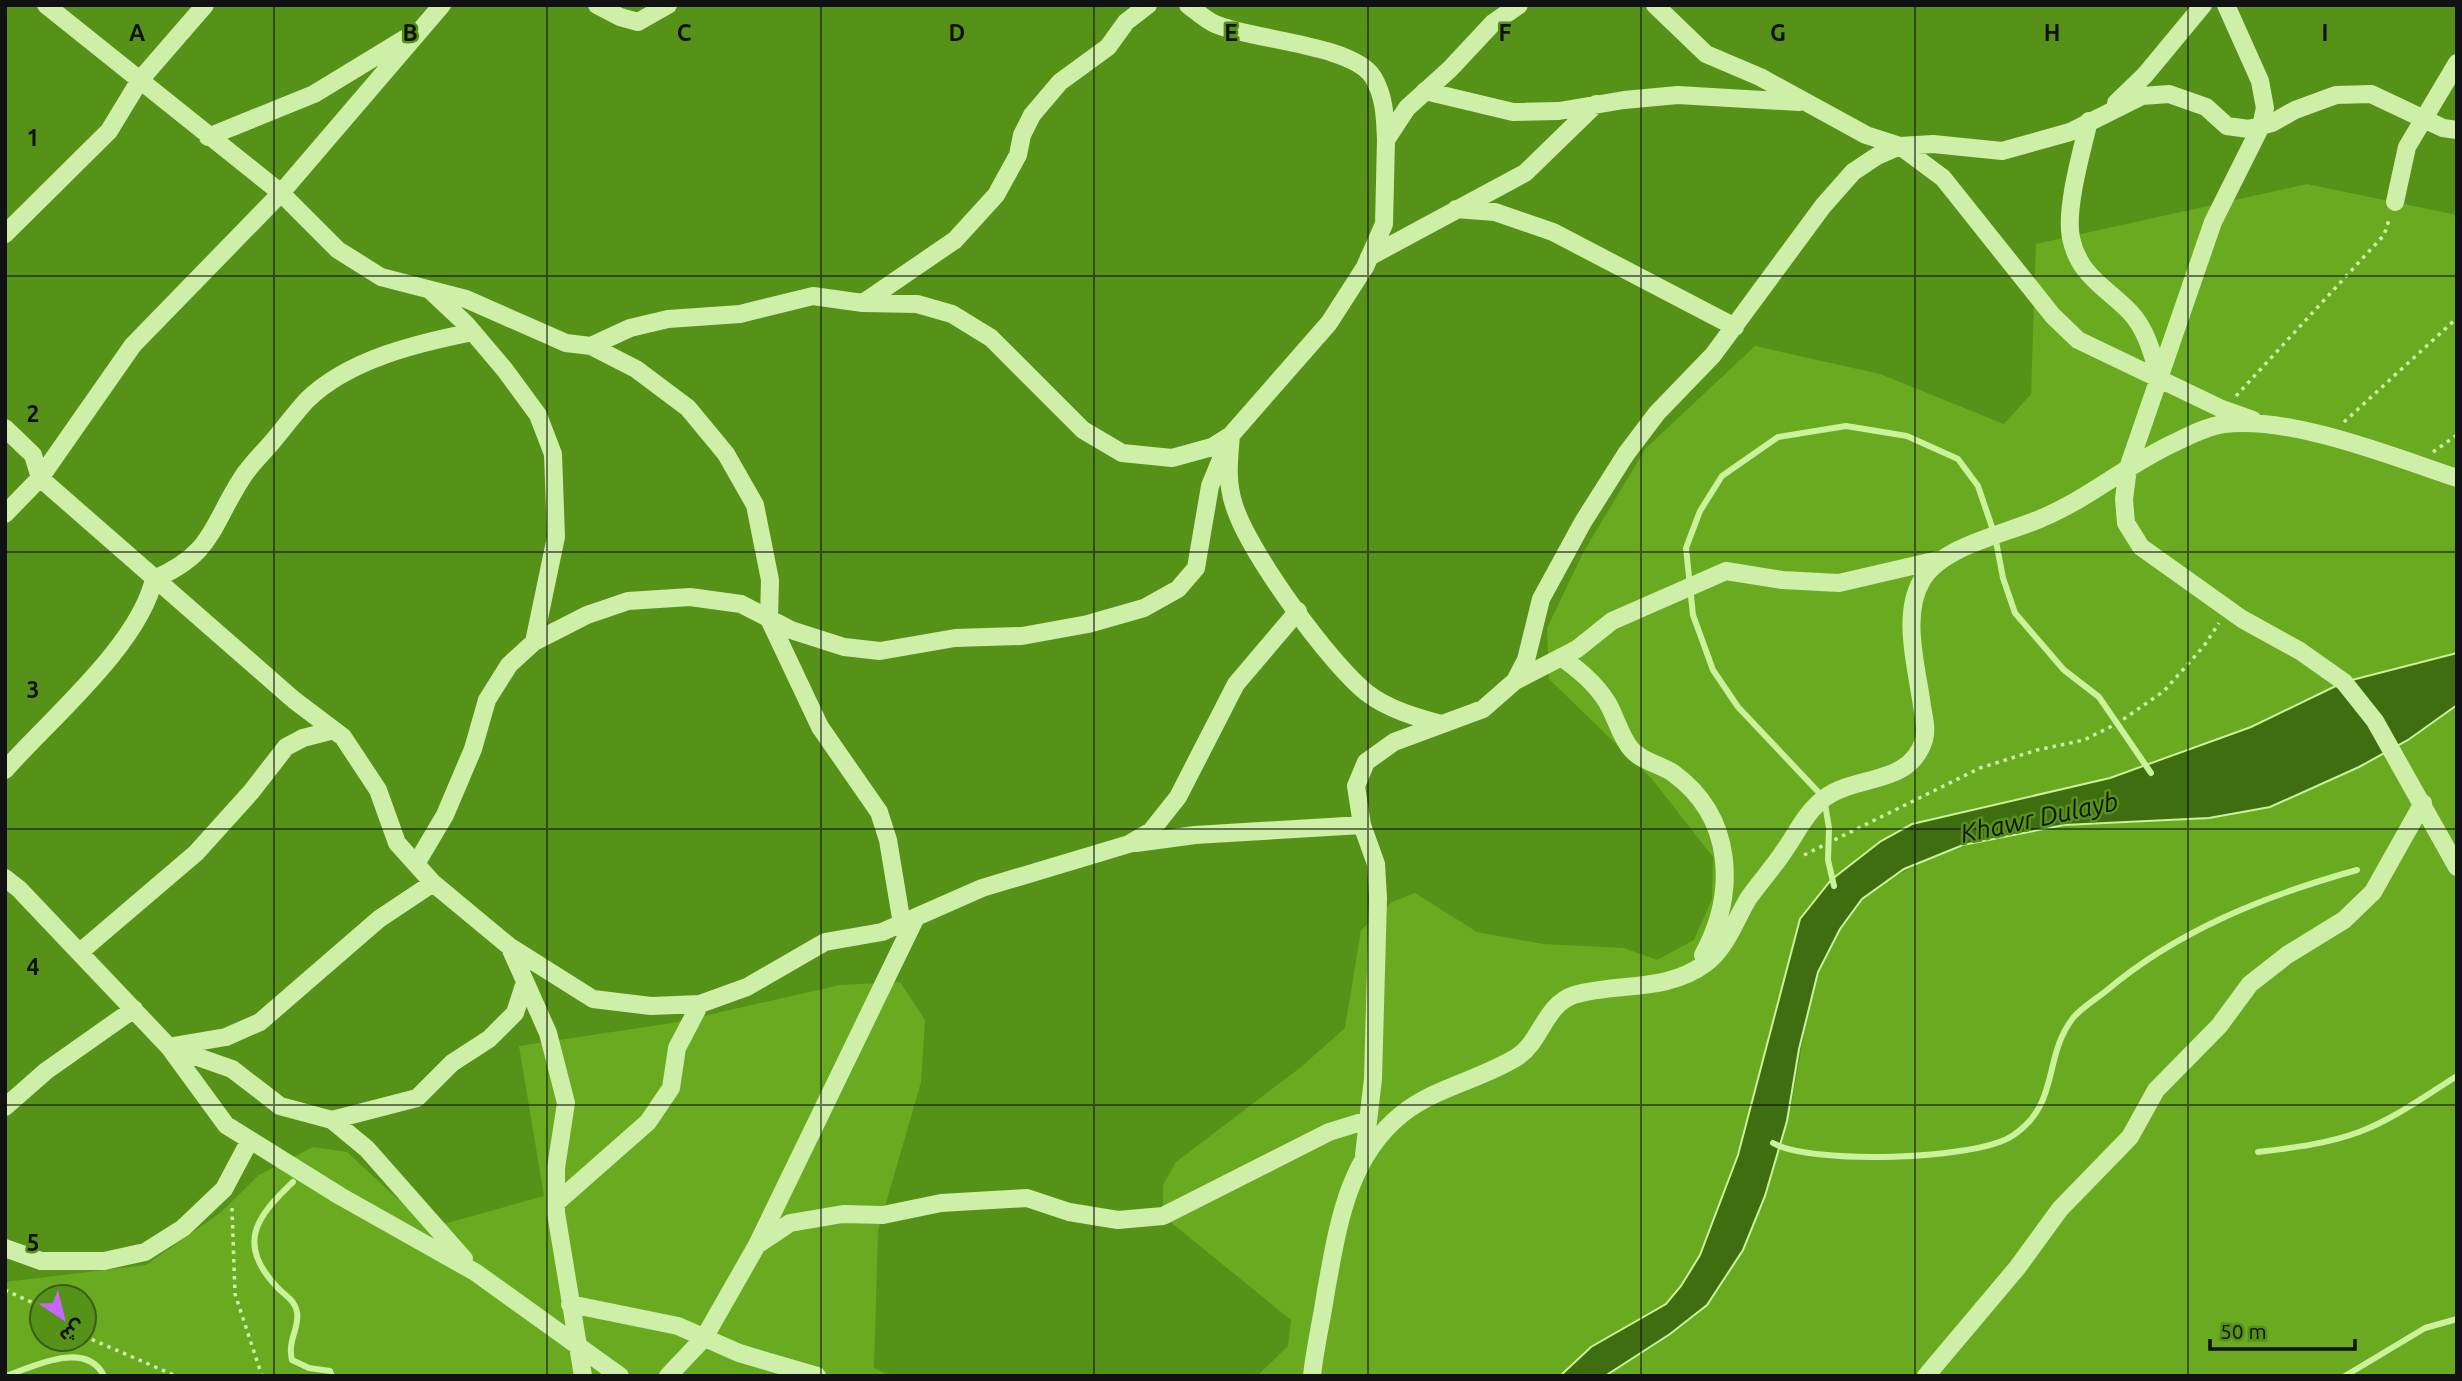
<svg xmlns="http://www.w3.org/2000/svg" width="2462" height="1381" font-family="Ubuntu,'Noto Sans Arabic',sans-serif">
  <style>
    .green { fill: #69aa21; fill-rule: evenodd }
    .water { fill: #3f6e10; stroke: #c9f29a; stroke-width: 2 }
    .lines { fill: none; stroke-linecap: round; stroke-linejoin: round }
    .stream { stroke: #c9f29a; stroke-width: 6 }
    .path { stroke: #cdefa7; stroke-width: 3.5; stroke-dasharray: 3.5 5; stroke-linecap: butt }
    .street { stroke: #cdefa7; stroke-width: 18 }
    .grid { fill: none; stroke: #111; stroke-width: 2; stroke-opacity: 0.55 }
    .labels { text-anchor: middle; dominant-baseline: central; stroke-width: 5; stroke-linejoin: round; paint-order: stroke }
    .water-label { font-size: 26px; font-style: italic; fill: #111; stroke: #569118 }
    .grid-label { font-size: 23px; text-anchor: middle; font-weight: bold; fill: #111; stroke: #569118; stroke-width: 5; stroke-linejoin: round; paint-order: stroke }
  </style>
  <rect width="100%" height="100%" fill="#569118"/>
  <path class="green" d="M2307,184L2457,215V653L2344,682L2251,727L2110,778L1912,824L1881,842L1831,880L1800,919L1738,1155L1700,1255L1681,1286L1666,1304L1591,1347L1560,1376H1257L1288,1346L1291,1320L1163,1216V1185L1176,1162L1301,1067L1345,1028L1361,930L1392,902L1415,893L1477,932L1543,944L1624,948L1657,960L1694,940L1712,899L1713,857L1652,779L1549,679L1547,628L1584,551L1646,448L1755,346L1880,374L2004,424L2031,394L2036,244Z
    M2457,705V1376H1605C1632,1355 1690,1328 1708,1302C1743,1250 1768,1186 1786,1126C1805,1059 1805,943 1866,896C1923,853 1992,835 2062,825C2086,822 2111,824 2134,822C2179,820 2223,817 2266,808C2281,804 2297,795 2311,789C2363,765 2410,738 2457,705Z
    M900,982L925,1020L921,1082L878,1231L874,1368L891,1376H5V1282L146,1265L220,1213L259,1175L313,1147L347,1152L429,1228L544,1196L519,1046L672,1023L840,985ZM42,1297H84V1339H42Z"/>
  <path class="water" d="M2457,653V705L2408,740L2359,767L2270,807L2209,818L2064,825L1963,845L1904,869L1862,899L1840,929L1818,972L1799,1049L1787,1121L1765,1196L1743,1250L1707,1305L1670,1334L1605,1376H1560L1591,1347L1666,1304L1681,1286L1700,1255L1738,1155L1800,919L1831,880L1881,841L1912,824L2110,778L2251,727L2344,682Z"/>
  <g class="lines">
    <path class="stream" d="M1834,886L1828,860L1829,828L1824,798L1738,707L1713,670L1693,615L1686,548L1700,511L1722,476L1778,437L1846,426L1907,436L1958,459L1978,486L1995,536L2003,578L2015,613L2064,670L2099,697L2151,773
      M1773,1143C1811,1165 1976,1160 2012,1136C2061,1104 2042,1058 2073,1018C2081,1008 2096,999 2106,991C2178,930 2267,895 2357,870
      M2258,1152C2291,1148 2327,1144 2359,1132C2394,1119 2425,1096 2457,1076
      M293,1182C256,1217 236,1244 277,1287C285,1296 295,1300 297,1312C300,1327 287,1341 292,1360L309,1368L330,1371L332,1376
      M6,1376C32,1367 86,1339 104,1376
      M2345,1376L2425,1328L2457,1319"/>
    <path class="path" d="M2236,396L2384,235L2390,217
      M2344,422L2457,318
      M2433,452L2457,435
      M1804,855L1980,768L2037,750L2084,740L2118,723L2164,691L2204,646L2219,623
      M232,1208L235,1294L262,1376
      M5,1290L42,1307
      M84,1336L176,1376"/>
    <path class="street" d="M46,5L281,193L338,250L381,277L466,299L566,343L591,346L630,328L668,319L740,314L813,296L863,303L917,304L952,314L991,338L1083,430L1122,453L1172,458L1212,447L1231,435C1229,459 1226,481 1234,505C1248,551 1329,663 1367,693C1388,709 1415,717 1441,724
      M597,5L620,17L638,22L668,5
      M1188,5C1196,11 1206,20 1215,24C1250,40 1352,44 1373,77C1385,97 1385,118 1386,140
      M1655,5L1706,54L1760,77L1866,135L1900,146L1933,144L2002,151L2070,132L2142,96L2169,94L2206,107L2227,126L2249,129L2272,123L2295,110L2336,95L2371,94L2443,128L2457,130
      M2226,5L2260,81L2265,108L2261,126L2213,222L2128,468L2124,499L2126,523L2141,547L2242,619L2300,651L2344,682L2375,721L2457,867
      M1425,91L1513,112L1559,111L1624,100L1678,95L1799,102
      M2116,103L2145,75L2203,5
      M2089,121C2082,150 2065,209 2071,238C2079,276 2106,287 2130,312C2147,330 2153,356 2160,380
      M208,137L314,94L406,38
      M2395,202L2407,147L2457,63
      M1456,209L1495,212L1553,232L1735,327
      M5,234L109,131L140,80L205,5
      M1369,257L1525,173L1596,104
      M432,292L466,324L505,370L538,415L553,454L556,537L534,642
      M863,303L955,240L996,195L1018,155L1022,135L1032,115L1060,82L1108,47L1126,22L1148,5
      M591,346L636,369L688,408L726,454L755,505L770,580L769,619L820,727L879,812L888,840L902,924
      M5,428L33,455L40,478L294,700L343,737L378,790L397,843L433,883L509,946L593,999L651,1006L700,1004L747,987L825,942L882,932L982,888L1129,844L1151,831L1178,797L1236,684L1298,611
      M5,514L40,478L133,345L281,193L442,5
      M1561,657C1579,670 1595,683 1607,702C1616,717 1620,736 1631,749C1642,762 1660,764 1673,773C1734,817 1737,893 1703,955
      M1515,681L1526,660L1541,599L1583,522L1626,454L1657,413L1713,355L1823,206L1853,172L1877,156L1900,146L1943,178L2053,316L2078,340L2222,409L2253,420
      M5,770C50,719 139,645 154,579C213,554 211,526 242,478C250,465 263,453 273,441C284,428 295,413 307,400C349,359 418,343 473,332
      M1136,843L1195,835L1362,825
      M416,864L445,815L473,749L487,700L509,665L534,642L587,615L628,601L690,597L741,604L791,630L844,647L880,651L955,638L1022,636L1088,624L1144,608L1178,589L1196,568L1210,486L1231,435L1329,323L1365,267L1384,224L1386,140L1407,108L1450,69L1493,23L1519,5
      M5,878L19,889L169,1047L226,1125L340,1196L475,1272L620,1376
      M511,950L548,1033L566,1103L556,1168V1213L583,1376
      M80,952L196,853L251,792L286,747L303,738L334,730
      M173,1046L226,1037L260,1022L379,919L433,883
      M169,1047L232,1069L280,1106L332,1120L417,1098L452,1063L489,1039L515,1013L525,982
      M5,1107L46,1071L134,1009
      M332,1120L367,1149L464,1259
      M1364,1155L1373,1079L1378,898L1376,864L1362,825L1356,786L1366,762L1394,742L1483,709L1515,681L1577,649L1612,621L1726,571L1782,580L1839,583L1938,560
      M556,1203L648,1122L671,1088L677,1048L700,1004
      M757,1245L790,1223L843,1214L883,1215L941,1203L1027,1198L1069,1212L1118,1220L1163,1216L1329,1132L1368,1120
      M5,1248L41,1261H104L145,1252L183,1228L224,1189L250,1140
      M570,1304L678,1326L739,1353L817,1376
      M668,1376L704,1338L757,1245L915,919
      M1312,1376C1315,1347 1322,1319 1326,1291C1338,1226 1347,1158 1402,1114C1436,1087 1480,1080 1517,1057C1541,1042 1545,1004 1574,995C1617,982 1666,993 1706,963C1726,948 1735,921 1748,899C1759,883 1773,868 1784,851C1797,833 1806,811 1826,797C1859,774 1909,786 1924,740C1927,729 1924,718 1922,706C1917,668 1901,615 1922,580C1943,545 2006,534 2042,518C2090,498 2129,463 2176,442C2190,435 2208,426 2224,424C2292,416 2391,456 2457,478
      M1926,1376L2017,1268L2060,1209L2130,1137L2156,1090L2219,1026L2250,984L2287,955L2344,920L2373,892L2423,803"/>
  </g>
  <path class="grid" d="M274,5V1376M547,5V1376M821,5V1376M1094,5V1376M1368,5V1376M1641,5V1376M1915,5V1376M2188,5V1376M5,276H2457M5,552H2457M5,829H2457M5,1105H2457"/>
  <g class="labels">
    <g class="water-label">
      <text transform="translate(2039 817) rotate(-12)">Khawr Dulayb</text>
    </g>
  </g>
  <g class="grid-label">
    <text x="137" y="41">A</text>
    <text x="410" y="41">B</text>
    <text x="684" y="41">C</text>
    <text x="957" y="41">D</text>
    <text x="1231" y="41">E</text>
    <text x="1505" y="41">F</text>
    <text x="1778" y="41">G</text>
    <text x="2052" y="41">H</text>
    <text x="2325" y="41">I</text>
    <text x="33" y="146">1</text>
    <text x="33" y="422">2</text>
    <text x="33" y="698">3</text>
    <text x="33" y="975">4</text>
    <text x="33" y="1251">5</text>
  </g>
  <rect width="2462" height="1381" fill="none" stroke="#111111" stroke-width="14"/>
  <g transform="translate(63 1318) rotate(145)"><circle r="33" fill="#569118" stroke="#3a5e15" stroke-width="2"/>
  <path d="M0-5L12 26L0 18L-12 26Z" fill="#c765ff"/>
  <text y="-10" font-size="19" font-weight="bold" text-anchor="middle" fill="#111111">ش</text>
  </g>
  <path d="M2210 1339v10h145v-10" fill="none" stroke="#111111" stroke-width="3.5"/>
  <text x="2220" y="1339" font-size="21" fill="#111111" stroke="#569118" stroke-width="5" paint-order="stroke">50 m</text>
</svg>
